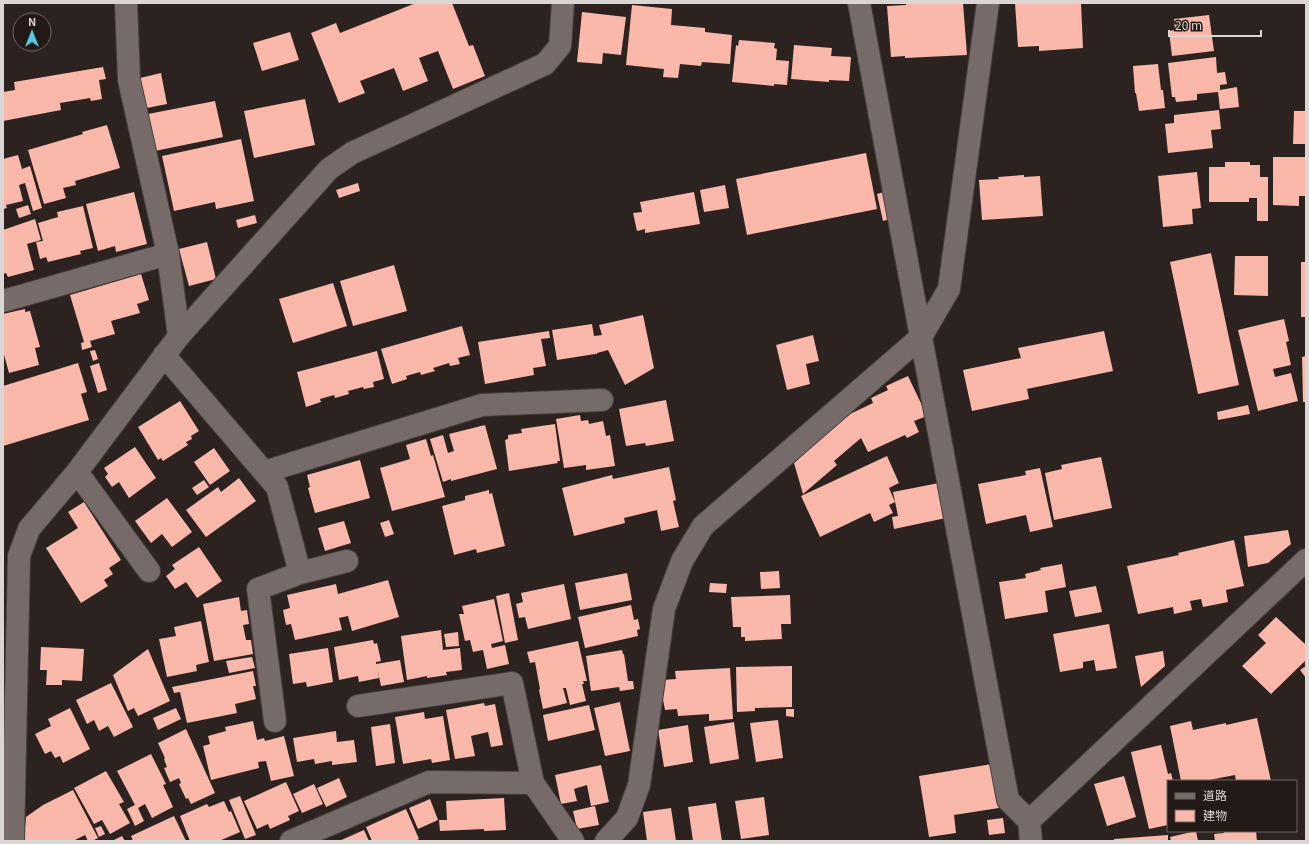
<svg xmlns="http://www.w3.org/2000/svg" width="1309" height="844" font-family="Georgia,'Noto Sans JP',serif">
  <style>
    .building { fill: #f9b8aa }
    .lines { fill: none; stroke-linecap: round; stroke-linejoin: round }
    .minor-casing { stroke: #48403f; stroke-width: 24 }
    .minor { stroke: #766b68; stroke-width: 22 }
  </style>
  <rect width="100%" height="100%" fill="#2c2321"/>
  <path class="building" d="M416,3H452L469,46L473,45L485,76L453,89L438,51L419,58L428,81L403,91L394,68L360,81L365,93L339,103L311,33L336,23L340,33Z
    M906,3H963L967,55L905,58V56L891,57L887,6L906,5Z
    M1015,3H1081L1083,48L1039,51V46L1018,47Z
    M632,5L672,9L671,25L705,28V32L732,35L730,64L702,62L701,66L680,64L678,78L663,77L664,69L626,65Z
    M582,12L626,17L621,55L603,53L602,64L577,62Z
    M1209,15L1214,51L1172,56L1169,31L1175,30L1174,19Z
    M290,32L299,60L262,71L253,43Z
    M739,40L775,43L774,48L777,49L776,60L789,61L787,85L774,84V86L732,82L736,45L738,46Z
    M794,45L832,48L831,56L851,57L849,81L829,80V82L791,79Z
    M1216,57L1217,73L1225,72L1227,84L1220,85V90L1237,87L1239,107L1220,109L1218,92L1197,94V100L1176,102L1175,97H1172L1168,63Z
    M1158,64L1161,90H1163L1165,108L1139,111L1136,93H1135L1133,66Z
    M103,67L106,79L99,80L102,99L91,101L90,98L60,103L61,110L3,121V92L15,90L14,82Z
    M161,73L167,104L147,108L140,78Z
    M305,99L315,145L254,158L244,111Z
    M215,101L223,137L155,151L148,114Z
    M1219,110L1221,129L1211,130L1213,148L1168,153L1165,124L1174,123V115Z
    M1294,111H1306V144H1293Z
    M107,125L120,168L75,181L76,185L63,188L66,198L44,204L28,150L83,134L82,132Z
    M241,139L254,201L216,209L215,202L174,211L162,156Z
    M866,153L877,209L747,235L736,179Z
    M18,155L22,169L30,166L42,208L33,211L25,183L19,185L23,201L6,205L7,208L3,209V159Z
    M1273,157H1306V196H1299V206L1273,205Z
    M1225,162H1250V165H1260V177H1268V221H1257V198H1249V202H1209V167H1225Z
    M1197,172L1201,208L1192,209L1193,224L1163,227L1158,176Z
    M1024,175V177L1040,176L1043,216L982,220L979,180L999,179L998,177Z
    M358,183L360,191L339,198L336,190Z
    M725,185L729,208L704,212L700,190Z
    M134,192L147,244L116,252L115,246L98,251L86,204Z
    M694,192L700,224L645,233V229L637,231L633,213L642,212L640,202Z
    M884,192L890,219L883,221L877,194Z
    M28,205L31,214L19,218L16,209Z
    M83,206L93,248L80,251L81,254L48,262L46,257L40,259L36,242L43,241L38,223L58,217L57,212Z
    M255,215L257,223L238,228L236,220Z
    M35,219L41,240L27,244L34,270L8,277L6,273L3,274V230Z
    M207,242L216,279L189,286L179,249Z
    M1211,253L1239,385L1198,394L1170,262Z
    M1235,256H1268V296L1234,295Z
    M1301,262H1306V317H1301Z
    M394,265L407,311L353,326L340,281Z
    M141,274L149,300L137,304L140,313L111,321L115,334L90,341L92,347L82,350L81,343L84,342L70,295Z
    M333,283L347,326L293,343L279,299Z
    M25,309V312L30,311L40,347L35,348L39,365L9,373L3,351V314Z
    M643,315L654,368L625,385L608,350L597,353V354H595L557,360L552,330L592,324L594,336L602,335L599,325Z
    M1284,319L1289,341L1286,342L1291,365L1273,369L1275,377L1291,373L1298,401L1258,411L1238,330Z
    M462,326L470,355L458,358L460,364L450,366L449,363L433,368L435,371L421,375L420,372L406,376L407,379L392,384L381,349Z
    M549,331L550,338L541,339L546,366L533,368L534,375L485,384L478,342Z
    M1104,331L1113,371L1027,389L1029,399L972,411L963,370L1021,358L1018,348Z
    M813,335L819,361L806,364L810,384L787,390L776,345Z
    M95,350L98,359L93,361L90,351Z
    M377,351L384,379L373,382L374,387L364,389L363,387L348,391L349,394L335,398L334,395L320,399L321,402L306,407L297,372Z
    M1306,356V402H1303L1302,357Z
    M78,363L87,392L81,394L89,420L3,446V386Z
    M99,363L107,390L98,393L90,366Z
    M908,376L927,416L914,421L919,432L907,438L905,435L868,452L861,438L834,461L837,465L803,494L794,463L817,442V441L850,414L873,403L871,398L888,390L886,386Z
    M666,400L674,441L646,446L645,443L626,446L619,409Z
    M180,401L199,431L191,436L192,439L186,442L188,445L163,461L161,458L158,460L138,427Z
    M1248,405L1250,414L1218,420L1217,412Z
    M580,415L581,421L588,420L589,424L603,421L606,436L610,435L615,466L586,470V465L564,468L556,419Z
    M555,424L560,461H557L558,463L509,471L505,440L508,439V435L522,433L521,429Z
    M485,425L497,469L451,481V479L443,482L430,439L443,435L448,453L454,451L449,434Z
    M426,439L431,456L433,455L445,497L392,511L380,468L410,459L406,445Z
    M135,447L156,478L129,498L119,482L112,487L105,477L108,474L104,468Z
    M214,448L230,471L210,485L194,462Z
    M887,456L899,483L889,488L895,502L889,505L893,513L874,522L870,513L820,537L801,496Z
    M1101,457L1112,508L1054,520L1045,473L1062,469L1061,465Z
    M360,460L370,498L315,513L308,488L310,487L307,475Z
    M669,467L676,500L673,501L679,527L661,531L657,510L624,518L625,523L574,536L562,488L612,475L613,479Z
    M1040,468L1053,527L1030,532L1026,515L986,524L978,484L1026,475L1025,471Z
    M239,478L256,501L206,537L186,510L218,487L221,492Z
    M204,480L209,487L197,495L192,488Z
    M939,483L946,518L894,529L892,517L898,516L893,492Z
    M489,490V494L492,493L505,546L477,553L476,549L454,555L442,506L465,500V496Z
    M167,498L192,532L172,547L162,534L151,543L135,521Z
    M84,502L121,560L109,568L113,574L104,580L108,586L81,603L46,548L78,528L68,512Z
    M389,520L394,534L385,537L380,523Z
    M344,521L351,543L325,551L318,528Z
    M1288,530L1291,544L1268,563L1248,567L1244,536Z
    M1234,540L1244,586L1226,590L1228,602L1203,607L1201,599L1190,601L1192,610L1174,614L1173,607L1138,614L1127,566L1179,555L1178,553Z
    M199,547L222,581L197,598L186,582L175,589L166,576L175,569L172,565Z
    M1062,564L1066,587L1045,591L1048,612L1005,619L999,582L1026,578L1025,574L1041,570L1040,568Z
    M779,571L780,588L761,589L760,572Z
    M627,573L632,600L580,610L575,583Z
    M388,580L399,617L352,631L348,616L339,618L342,630L295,640L291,624L286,625L283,610L290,608L287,595L336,584L338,594Z
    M710,583L727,584L726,593L709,592Z
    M564,584L571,619L528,629L525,617L519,618L516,604L523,602L521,593Z
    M1096,586L1102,612L1075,617L1069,591Z
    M509,593L518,640L505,643L496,596Z
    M790,595L791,624H781L782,639L745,641V637H741V627H733L731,597Z
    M239,597L241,611L247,610L249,624L243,625L246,640H251L253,654L214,661L203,604Z
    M494,599L503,641L491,644L492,648L505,645L509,664L487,669L483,650L473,652L470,640L465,641L459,614H464L462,606Z
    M631,605L634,620L638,619L640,629L637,630L638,636L585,648L578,617Z
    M1276,617L1306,645V660L1271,694L1242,666L1266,643L1258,635Z
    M201,621L209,662L196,665L197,671L167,677L159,639L176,636L174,627Z
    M1109,624L1117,668L1096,671L1094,660L1083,662V668L1060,672L1053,634Z
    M441,630L443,650L460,648L462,670L446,672L447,675L427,678V676L407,680L401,636Z
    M458,632L459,646L446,647L444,634Z
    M373,640L374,644L377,643L381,661L376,662V664L400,660L404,682L381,686L377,667L379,678L359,682L358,676L339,680L334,647Z
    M578,641L587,681H583L584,684H582L586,701L570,705L566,688H563L567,703L543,709L539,690L540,689L535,662L530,663L527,652Z
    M41,647L84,649L82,681L62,680V685H46L47,670H40Z
    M328,648L333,682L307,687L306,682L293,684L289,654Z
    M148,649L170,701L138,716L134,708L128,711L113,675Z
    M622,650L623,654H624L628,681H633L634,689L620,691L619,687L591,691L586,656Z
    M1163,651L1165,666L1141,687L1135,656Z
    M252,657L255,668L229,673L226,661Z
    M792,666V707L755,708V711L737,712L736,667Z
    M1306,666V678L1300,670Z
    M730,668L733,719L709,721V714L678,716L677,709L665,710L662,694L663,680L676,679L675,671Z
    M253,671L256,686H253L256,699L235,704L237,713L187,723L180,692L174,693L172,687Z
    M111,683L133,727L114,737L108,726L99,731L94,720L87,724L76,700Z
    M620,702L630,751L605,756L594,708Z
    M484,703L485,706L495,704L503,745L491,747L488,732L471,736L475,756L455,759L446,710Z
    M589,705L595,730L548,741L543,715Z
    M70,708L90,749L63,763L60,756L55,758L51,751L45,754L35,734L51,726L48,719Z
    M176,708L181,719L158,730L153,718Z
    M786,709H794V717L786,716Z
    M424,712L425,719L443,716L450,760L432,763L431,759L403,764L395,717Z
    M1257,718L1271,781H1236L1235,775L1204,781H1181L1170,726L1191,721L1193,730L1226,723V725Z
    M778,720L783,758L756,762L750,723Z
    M253,721L257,740L264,738L265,741L284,736L294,776L271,781L266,761L258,762L259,768L211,780L203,746L210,744L208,736L226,731L225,727Z
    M734,722L739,759L710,764L704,727Z
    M390,724L395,763L376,766L371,727Z
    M688,725L693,762L664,767L658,730Z
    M186,729L215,793L191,804L188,798L186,799L179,784L181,783L179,778L170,782L164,768L167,767L164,759L165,758L158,743Z
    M336,731L337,742L354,740L357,762L332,765V761L315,764L314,759L297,762L293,738Z
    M1161,745L1168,774L1171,773L1173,781H1168V825L1149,829L1131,752Z
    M151,754L166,784L163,785L173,807L152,818L145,804L138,808L144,821L135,826L127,809L135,805L117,771Z
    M992,764L999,808L954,815L956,833L929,837L919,776Z
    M601,765L609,802L591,806L587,785L574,789L577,801L561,804L555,775Z
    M106,771L124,802L119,804L130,823L110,834L102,820L94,824L74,788Z
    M1124,776L1136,817L1107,826L1094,784Z
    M339,778L347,797L326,807L317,788Z
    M286,782L299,811L288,816L290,820L270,829L268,824L257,829L244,801Z
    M314,784L323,804L302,813L293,794Z
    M73,790L98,838L92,841H88L85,835L73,841H24L26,817L43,805Z
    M240,796L256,835L245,839L229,800Z
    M764,797L769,835L741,839L735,801Z
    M504,798L506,830L484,831V829L440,831L439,820H447L446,801Z
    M430,799L438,820L418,829L409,808Z
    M224,801L229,812L231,811L240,832L219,841H190L180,816L207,804L209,807Z
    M716,803L722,841H693L688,807Z
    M595,806L599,825L577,829L573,811Z
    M671,808L676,841H647L643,812Z
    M406,809L419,839L415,841H372L366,827Z
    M174,816L186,841H133L131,836Z
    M1003,818L1005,833L989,835L987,820Z
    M101,826L105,834L99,837L95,828Z
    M364,830L369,841H339Z
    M1196,831L1198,841H1171L1170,837Z
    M1224,831H1256L1257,841H1215L1214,834L1224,833Z
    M1168,835V841H1114V839Z
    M122,836L125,841H112Z"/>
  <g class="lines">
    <defs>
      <path id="minor" d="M126,3L129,80L168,254L179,336
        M859,3L921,337L1008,800L1029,821L1031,841
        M3,301L168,254
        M164,355L277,487L300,573L258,589L275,721
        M77,472L149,571
        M264,472L482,405L602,400
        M300,573L347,561
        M358,706L512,683L533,783L573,841
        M1029,821L1306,560
        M13,841L19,556L29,529L77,472L179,336L329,169L352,153L545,64L560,46L563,3
        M291,841L429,782L533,783
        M606,841L627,818L639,785L664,609L682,561L703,526L921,337L949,289L988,3"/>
    </defs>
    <use href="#minor" class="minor-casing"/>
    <use href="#minor" class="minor"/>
  </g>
  <rect width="1309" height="844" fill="none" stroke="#dbd5d3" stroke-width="8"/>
  <rect x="1167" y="780" width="130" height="52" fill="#231a18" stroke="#6d6563"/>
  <rect x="1175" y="793" width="20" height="6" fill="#766b68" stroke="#6d6563"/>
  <text x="1203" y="800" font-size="12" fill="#dbd5d3">道路</text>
  <rect x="1175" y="810" width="20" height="12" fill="#f9b8aa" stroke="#6d6563"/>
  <text x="1203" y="820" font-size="12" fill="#dbd5d3">建物</text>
  <g transform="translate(32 32)"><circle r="19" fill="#231a18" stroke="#6d6563"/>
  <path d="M0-3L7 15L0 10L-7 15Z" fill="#56c9e0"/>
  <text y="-6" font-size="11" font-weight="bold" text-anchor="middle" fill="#dbd5d3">N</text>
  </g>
  <path d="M1169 30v6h92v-6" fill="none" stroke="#dbd5d3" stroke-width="2"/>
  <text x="1175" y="30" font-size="12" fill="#dbd5d3" stroke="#231a18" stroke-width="3" paint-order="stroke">20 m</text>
</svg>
